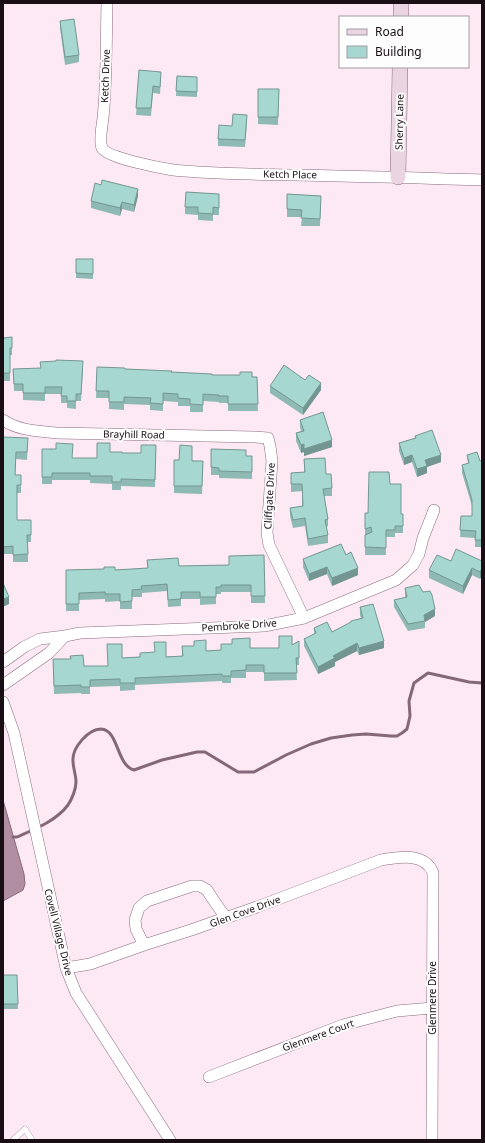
<svg xmlns="http://www.w3.org/2000/svg" width="485" height="1143" font-family="'Noto Sans',sans-serif">
  <style>
    .water { fill: #b28ea3; stroke: #846878 }
    .lines { fill: none; stroke-linecap: round; stroke-linejoin: round }
    .stream { stroke: #846878; stroke-width: 3 }
    .lane-casing { stroke: #896b7d; stroke-width: 6 }
    .street-casing { stroke: #896b7d; stroke-width: 12 }
    .secondary-casing { stroke: #896b7d; stroke-width: 16 }
    .lane { stroke: #fff; stroke-width: 5.5 }
    .street { stroke: #fff; stroke-width: 11 }
    .secondary { stroke: #ebd4e2; stroke-width: 15 }
    .wall { fill: #8fb9b4 }
    .shaded-wall { fill: #749692 }
    .building { fill: #a6d7d1; stroke: #749692 }
    .labels { text-anchor: middle; dominant-baseline: central; stroke-width: 4; stroke-linejoin: round; paint-order: stroke }
    .street-label { font-size: 10px; fill: #190e14; stroke: #fdfdfd }
  </style>
  <rect width="100%" height="100%" fill="#fde9f4"/>
  <path class="water" d="M3,800L24,874L25,884L23,890L3,901Z"/>
  <g class="lines">
    <path class="stream" d="M13,837H17C35,829 56,821 68,805C72,799 76,789 76,782C76,775 73,768 73,761C72,748 88,729 101,729C119,730 116,765 134,770L162,760L197,752H205L238,772H254L286,755L311,744L331,738L352,735L366,734L391,736H397L402,733L407,729L410,716L409,701L414,683L428,673L469,682L482,683"/>
    <defs>
      <path id="lane" d="M13,1140L25,1129L32,1140"/>
      <path id="street" d="M107,3C106,41 107,80 103,118C102,126 99,141 102,148C107,158 161,168 173,170C213,174 254,174 294,175C357,176 419,178 482,180
        M3,420C19,431 39,431 57,433L255,437L268,438L270,446L272,461L267,533L269,545L304,618
        M65,636L80,633L264,626L304,618L396,580L413,565L419,554L423,538L434,510
        M3,662L24,647L40,639L65,636L49,653L3,685
        M3,702L14,733L66,968L76,993L170,1140
        M144,945L136,929L135,920L139,908L147,901L192,886H200L207,890L212,898L226,918
        M66,968L90,964L144,945L191,930L257,907L381,860C398,857 425,852 433,873L432,1140
        M209,1077L343,1025L397,1011L432,1008"/>
      <path id="secondary" d="M401,17V3
        M398,177L400,67"/>
    </defs>
    <use href="#lane" class="lane-casing"/>
    <use href="#street" class="street-casing"/>
    <use href="#secondary" class="secondary-casing"/>
    <use href="#lane" class="lane"/>
    <use href="#street" class="street"/>
    <use href="#secondary" class="secondary"/>
  </g>
  <path class="wall" d="M60,21L79,55V62L65,65L60,28Z
    M139,70L161,79L160,94L153,93L151,116L136,115Z
    M177,76L197,77V97L176,96Z
    M279,89L278,125L258,124V117Z
    M247,122L245,147L218,146V139L232,126Z
    M287,194L321,196L320,226H301L302,217H287Z
    M138,196L134,212L122,209L120,216L91,208V201Z
    M219,201V215H213V221L198,220V215L185,214V207Z
    M76,259H93V279L76,278Z
    M12,337V355H10V381H3V338Z
    M97,367L212,375L257,377L258,411H228V403H219V402L203,401V412H190V406H178V402L163,401V411L150,410V405L124,404V410L109,409V398H96Z
    M13,369H83L81,401H76V409L67,408V403H61V394H45V401L23,400V391H14Z
    M305,380L321,390L303,415L270,393V386Z
    M300,420L332,447L304,456V452L301,453L296,441V433L301,431L300,427Z
    M415,436L441,462L427,467V473L417,477L412,462L404,465L399,451V443L415,438Z
    M3,437L28,445L27,460L16,459L15,475H21V493H17V520L31,535V542H28V562H13V554H3Z
    M156,445L155,487L121,486V490H112V484L90,483V480H52V484H42V449L73,458H97L110,452L122,453H141Z
    M211,449L246,456H252V479L219,478V475H211Z
    M467,455L480,461L482,460V547H475V538L460,537L461,516H472V506L462,473V465L468,464Z
    M304,459L326,474L332,488V496H324L328,519V526L326,527L328,535V543L308,546L305,526L293,528L290,516V508L302,506V491L291,492V473L304,472Z
    M174,460L203,461L202,494L174,493Z
    M390,484L401,514H403V533H395V537H386V555H365V513H368Z
    M264,555L265,603H251V592H221V594H216V604L200,605V599H181V606L168,607L167,591L142,593V597H132V609H120V601L105,602V599L79,600V611H66V570H115L147,568V560L179,566L229,565Z
    M346,555L358,575L332,586L327,574L309,581L303,567V559Z
    M451,561H482V575L480,579L472,575L463,594L429,578V570Z
    M405,588L423,592L435,616L425,622V628L408,631L394,607V600L405,598Z
    M360,607L384,648L359,655L357,651L335,662V666L318,674L304,646V639L314,634V628L332,632L361,618L360,615Z
    M299,641V665H296L297,680L264,681V672H246V678H231V683H222V681L135,685V690L120,691V686L90,687V694H81V693L54,694L53,659L84,666H107L122,658L182,656V646L206,651L250,648H279L292,645Z
    M3,975H17L18,1009H3Z"/>
  <path class="shaded-wall" d="M138,189V196L134,212V205Z
    M122,202V209L120,216V208Z
    M321,383V390L303,415V408Z
    M332,440V447L304,456V449Z
    M304,444V452L301,453V445Z
    M412,455V462L404,465V458Z
    M441,455V462L427,467V473L417,477V469L425,460Z
    M327,567V574L309,581V574Z
    M358,568V575L332,586V578Z
    M472,568V575L463,594V586Z
    M482,568V575L480,579V572Z
    M9,597V604L3,607V599Z
    M435,609V616L425,622L424,615Z
    M384,641V648L359,655V648Z
    M357,643V651L335,662V666L318,674V667L333,656Z"/>
  <path class="building" d="M74,19L79,55L65,57L60,21Z
    M139,70L161,72L160,87L153,86L151,108H136Z
    M177,76L197,77V92L176,91Z
    M258,89H279L278,117H258Z
    M233,114L247,115L245,140L218,139L219,125L232,126Z
    M102,180L138,189L134,205L122,202L120,208L91,201L95,183L101,185Z
    M186,192L219,194V208L213,207V214L198,213V207H185Z
    M287,194L321,196L320,219L301,218L302,210L287,209Z
    M76,259H93V274L76,273Z
    M12,337V348H10V373H3V338Z
    M56,360L83,361L81,394H76V401H67V396H61L62,387H45V393H23V384H14L13,369L41,368L40,362L56,361Z
    M284,365L305,380L309,375L321,383L303,408L270,386Z
    M97,367L125,368V369L172,371L171,372L212,374V375H240V372H252V377H257L258,404H228V396H219V395L203,394V405L190,404V399L178,398V394L163,393V404L150,403L151,398L124,397V402H109V391H96Z
    M323,412L332,440L304,449V444L301,445L296,433L304,431L300,420Z
    M432,430L441,455L425,460L427,466L417,469L412,455L404,458L399,443L416,438L415,436Z
    M3,437L28,438L27,452H16L15,475H21V485H17V520H31V535H27L28,554L13,555V546L3,547Z
    M56,443L73,444L72,458H97V443H110V452H122V453H141V445H156L155,480L121,479V482H112V476H90V473H52V477H42V449H56Z
    M180,445L192,446V461H203L202,486H174V460H179Z
    M211,449L246,450V456H252V472L219,471V468L211,467Z
    M477,452L480,461L482,460V540H475L476,531L460,530L461,516H472V500L462,465L469,463L467,455Z
    M325,458L326,474H331L332,488L323,489L328,519L325,520L328,535L308,539L305,518L293,520L290,508L303,506L302,484H291V473L305,472L304,459Z
    M369,472H389L390,484H401V514H403V526H395V530H386V548L365,547V535L372,532L371,527L365,529V513H368Z
    M341,544L346,555L351,552L358,568L332,578L327,567L309,574L303,559Z
    M456,549L482,561V568L480,572L472,568L463,586L429,570L437,555L451,561Z
    M264,555L265,596H251V585H221V587H216V597H200V592H181V599L168,600L167,584L141,586L142,589L132,590V601L120,602V594H105V592L79,593V604H66V570L104,569V567H115V570L148,568L147,560L178,558L179,566L229,565V556Z
    M3,583L9,597L3,599Z
    M419,585L423,592L430,591L432,595L435,609L424,615L425,621L408,624L394,600L407,597L405,588Z
    M373,604L384,641L359,648L357,643L333,656L335,658L318,667L304,639L316,633L314,628L327,622L332,632L351,622V621L363,618L360,607Z
    M279,636H292V645L299,641V658H296L297,673H264V665H246V670L231,671V676H222V674L135,678V683H120V679L90,680V687H81V685L54,686L53,659H71L70,656L83,655L84,666H108L107,644H122V658L140,657V653L155,652L154,642H166V657L183,656L182,646H194V641L206,640V651L221,650V644H232V639L250,638V648H279Z
    M3,975H17L18,1004H3Z"/>
  <g class="labels">
    <g class="street-label">
      <text transform="translate(105 76) rotate(-88)">Ketch Drive</text>
      <text transform="translate(399 122) rotate(-89)">Sherry Lane</text>
      <text transform="translate(290 174) rotate(1)">Ketch Place</text>
      <text transform="translate(134 434) rotate(1)">Brayhill Road</text>
      <text transform="translate(269 496) rotate(-87)">Cliffgate Drive</text>
      <text transform="translate(239 625) rotate(-4)">Pembroke Drive</text>
      <text transform="translate(245 911) rotate(-20)">Glen Cove Drive</text>
      <text transform="translate(59 932) rotate(76)">Covell Village Drive</text>
      <text transform="translate(432 998) rotate(-90)">Glenmere Drive</text>
      <text transform="translate(318 1035) rotate(-20)">Glenmere Court</text>
    </g>
  </g>
  <rect width="485" height="1143" fill="none" stroke="#190e14" stroke-width="8"/>
  <rect x="339" y="16" width="130" height="52" fill="#fdfdfd" stroke="#a29da0"/>
  <rect x="347" y="29" width="20" height="6" fill="#ebd4e2" stroke="#a29da0"/>
  <text x="375" y="36" font-size="12" fill="#190e14">Road</text>
  <rect x="347" y="46" width="20" height="12" fill="#a6d7d1" stroke="#a29da0"/>
  <text x="375" y="56" font-size="12" fill="#190e14">Building</text>
</svg>
